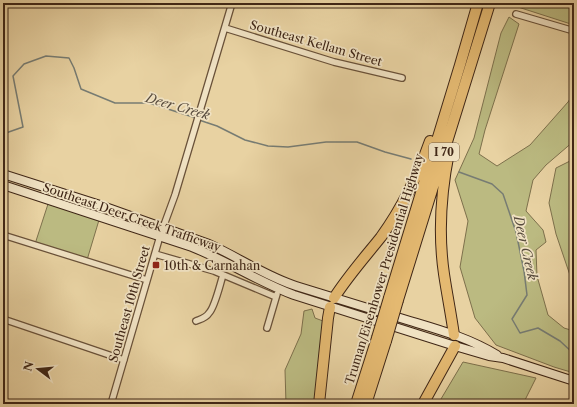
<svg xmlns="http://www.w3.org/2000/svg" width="577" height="407" font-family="'Libre Caslon Text',serif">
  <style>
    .green { fill: #bbba81; stroke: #7d704c }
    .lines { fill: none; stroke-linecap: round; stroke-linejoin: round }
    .stream { stroke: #777c73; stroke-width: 1.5 }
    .street-casing { stroke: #695139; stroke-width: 8 }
    .secondary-casing { stroke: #3f2616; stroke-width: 10 }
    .highway-casing { stroke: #3f2616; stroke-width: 12 }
    .street { stroke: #f0e2c3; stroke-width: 5.5 }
    .secondary { stroke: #f0e2c3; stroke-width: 8 }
    .highway { stroke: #e4b971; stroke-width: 10 }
    .highway-bridge-casing { stroke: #3f2616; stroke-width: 12; stroke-linecap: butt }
    .highway-bridge { stroke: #e4b971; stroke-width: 10 }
    .poi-dot { fill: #8f2418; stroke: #f0e2c3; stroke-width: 1.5 }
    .labels { text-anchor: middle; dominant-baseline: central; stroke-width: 3.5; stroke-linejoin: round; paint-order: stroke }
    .shield { fill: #f0e2c3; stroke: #745e4a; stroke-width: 1 }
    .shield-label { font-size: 11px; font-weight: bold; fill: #3f2616 }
    .street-label { font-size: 12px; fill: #3f2616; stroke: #f0e2c3 }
    .poi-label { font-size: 12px; fill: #3f2616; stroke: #f0e2c3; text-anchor: start }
    .water-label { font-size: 13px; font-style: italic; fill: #564a3d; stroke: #f0e2c3 }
  </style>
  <rect width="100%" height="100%" fill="#e8d2a2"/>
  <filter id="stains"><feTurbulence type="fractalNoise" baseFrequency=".005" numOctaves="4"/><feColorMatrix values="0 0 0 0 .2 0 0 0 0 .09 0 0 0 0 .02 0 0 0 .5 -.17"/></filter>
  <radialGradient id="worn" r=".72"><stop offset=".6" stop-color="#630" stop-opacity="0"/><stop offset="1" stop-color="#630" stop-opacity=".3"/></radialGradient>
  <path class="green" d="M519,3H574V25L518,7Z
    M509,17L519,24L485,130L479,154L497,166L530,145L568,102L574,93V141L546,165L533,180L526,211L543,230L546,242L536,250L537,276L548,315L564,328L574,331V373L554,367L496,345L475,318L460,267L468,221L455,180L474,138L501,33Z
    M574,159V287L556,234L549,203L556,168Z
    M48,204L99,220L87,260L35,244Z
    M312,309L315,318L323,321L315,404H286L285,370L301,334L304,311Z
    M463,362L536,378L523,404H438Z"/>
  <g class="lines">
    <path class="stream" d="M199,120L217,126L245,140L268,146L288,147L326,142H357L385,152L411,159
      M3,134L23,127L13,76L24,64L46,56L69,58L74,68L81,89L115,103H149L196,118
      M459,172L492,184L503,194L516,232L524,271L527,295L512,319L520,333L538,328L560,341L574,354"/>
    <defs>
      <path id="street" d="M516,14L574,31
        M225,28L334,62L402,78
        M3,235L147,280
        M155,254L214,271L276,297
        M3,319L124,360
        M196,321C201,319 206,318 209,313C215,307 220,284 223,275
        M267,328L277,294
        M111,404L160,236L175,195L232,3"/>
      <path id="secondary" d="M3,174L97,204L209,244C238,257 265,276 296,286C334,298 372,309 410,321C440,330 469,338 497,355
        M3,185L192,247C227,261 259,282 294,295L455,346L489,356L503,358L574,381"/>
      <path id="highway" d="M449,152C441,192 438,233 444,274C447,294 451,314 454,335
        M334,298C348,276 365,257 381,237C402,208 418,175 430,141
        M389,298L460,65L478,3
        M398,300L490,3
        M319,404L328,318L330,307
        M356,404L377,338
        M366,404L386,341
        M423,404L455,346"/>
    </defs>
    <use href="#street" class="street-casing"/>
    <use href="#secondary" class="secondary-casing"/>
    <use href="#highway" class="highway-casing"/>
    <use href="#street" class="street"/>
    <use href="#secondary" class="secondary"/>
    <use href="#highway" class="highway"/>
    <defs>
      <path id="highway-bridge" d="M377,338L389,298
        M386,341L398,300"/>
    </defs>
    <use href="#highway-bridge" class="highway-bridge-casing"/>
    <use href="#highway-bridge" class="highway-bridge"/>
  </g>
  <rect class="poi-dot" x="152" y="261" width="8" height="8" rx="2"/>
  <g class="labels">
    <rect class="shield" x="429" y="143" width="30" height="18" rx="3"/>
    <g class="shield-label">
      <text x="444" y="152">I 70</text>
    </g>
    <g class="street-label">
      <text transform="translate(316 43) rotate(16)">Southeast Kellam Street</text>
      <text transform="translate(132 217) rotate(19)">Southeast Deer Creek Trafficway</text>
      <text transform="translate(384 269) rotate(-73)">Truman/Eisenhower Presidential Highway</text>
      <text transform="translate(129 304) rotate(-74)">Southeast 10th Street</text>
    </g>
    <g class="poi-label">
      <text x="164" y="265">10th &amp; Carnahan</text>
    </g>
    <g class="water-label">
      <text transform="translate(178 106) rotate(16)">Deer Creek</text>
      <text transform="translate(526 248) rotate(77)">Deer Creek</text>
    </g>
  </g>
  <rect width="577" height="407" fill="none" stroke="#e8d2a2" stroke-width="16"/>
  <rect x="4" y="4" width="569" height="399" fill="none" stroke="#3f2616" stroke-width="2"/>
  <rect x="8" y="8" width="561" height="391" fill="none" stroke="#3f2616"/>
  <g transform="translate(38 369) rotate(286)" stroke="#f0e2c3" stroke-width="3" paint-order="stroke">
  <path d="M0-3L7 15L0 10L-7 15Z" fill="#3f2616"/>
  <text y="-6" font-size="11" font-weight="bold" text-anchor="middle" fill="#3f2616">N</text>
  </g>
  <rect width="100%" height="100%" filter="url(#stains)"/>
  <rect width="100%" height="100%" fill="url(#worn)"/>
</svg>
